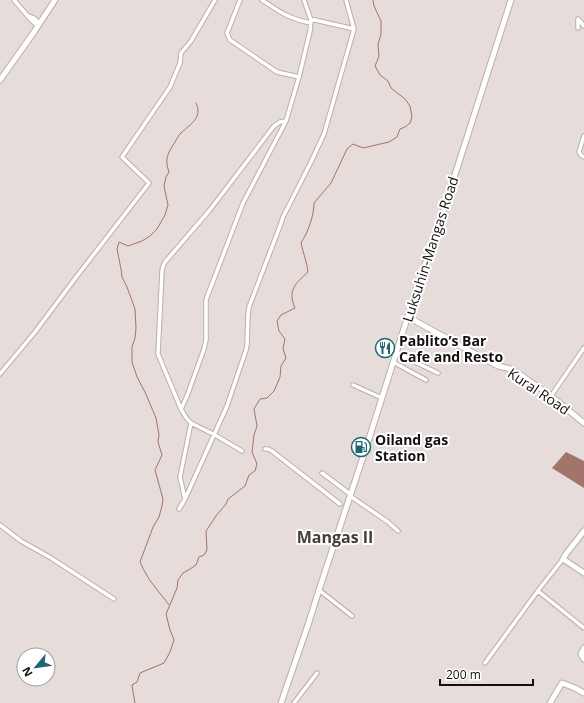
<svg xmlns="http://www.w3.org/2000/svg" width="584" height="703" font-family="'Open Sans',sans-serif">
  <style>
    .water { fill: #a2746c }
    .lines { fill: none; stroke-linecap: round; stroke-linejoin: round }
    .stream { stroke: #a2746c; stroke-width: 1 }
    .street-casing { stroke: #b9afad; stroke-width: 5.5 }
    .secondary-casing { stroke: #b9afad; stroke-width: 7 }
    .street { stroke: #fff; stroke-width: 3.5 }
    .secondary { stroke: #fff; stroke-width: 5 }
    .labels { text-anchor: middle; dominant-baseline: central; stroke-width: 4; stroke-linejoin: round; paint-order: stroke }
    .street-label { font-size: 14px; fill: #130f0f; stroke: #fff }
    .poi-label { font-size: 14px; font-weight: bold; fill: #130f0f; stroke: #fff; text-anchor: start }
    .quarter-label { font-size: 16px; font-weight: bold; fill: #443c3a; stroke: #fff }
  </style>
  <rect width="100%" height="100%" fill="#e6dcda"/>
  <path class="water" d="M566,452L584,461V488L552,468Z"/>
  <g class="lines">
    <path class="stream" d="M169,605C165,599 160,594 155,587C149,580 144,571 140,562L153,527L159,517L162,506L163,499L155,470L162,455L158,442L159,435L156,418L145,392L137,377L132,362V347L135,338L136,328L135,309L127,287L122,277L121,269L117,249L119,242L128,246L142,241L150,236L157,229L165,215L168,205L164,186L166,177L169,172C164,159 168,153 175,142C177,139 179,134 182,132C191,124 203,117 196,103
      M135,703L133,692L132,685L137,682L140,673L164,663L170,652L174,640L170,630L166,614L177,588L178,580L183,573L190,569L196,565L199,557L204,555L207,550L206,531L216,516L226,504L228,499L245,486L249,475L255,471L257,464L252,452L254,435L257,426L254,409L260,399L267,398L274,391L280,377L281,366L286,358L283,349L285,339L279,331L277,321L281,315L295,308C287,290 296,283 308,272C307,262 303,253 301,243C308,232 314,216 314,203L331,183L347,149L353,144L363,148L389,142L397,137L400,129L405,127L410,123L412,117L410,106L405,99L391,88L388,81L380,75L375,66L379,56L378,45L381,34V21L374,6L373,0"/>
    <defs>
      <path id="street" d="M14,0L32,21L38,26
        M240,0L227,33L230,40L277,72L299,77
        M262,0C280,12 289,19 311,23
        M29,16L34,18L39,23
        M311,20H315L354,29
        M578,28V19L584,26
        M584,136L579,152L581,155L584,157
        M396,353L438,373
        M393,362L426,380
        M0,374L35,332L77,276L149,183L122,157L170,87L180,63L181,53L191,41L215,0
        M353,385L382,398
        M551,396L584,348
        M181,409L187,396L204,349L206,340V300L207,297L243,203L286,121L299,77L310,31L311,20L304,0
        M265,449H268L272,451L340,504
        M242,451L215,435L191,423L188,420L185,416L181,409L158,354L162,271L163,266L165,262L209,211L274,126L280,122L286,121
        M322,473L350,494
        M350,496L388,522L398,531
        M185,499L180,477L191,423
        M179,509L185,499L227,406L246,350L247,345L248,315L249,307L280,226L283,217L311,162L324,134L354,29L346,0
        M0,525L21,541L51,558L114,599
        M319,590L352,616
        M538,591L584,628
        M485,663L540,588L563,559
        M294,703L317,673"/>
      <path id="secondary" d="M0,80L34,32L55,0
        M408,317L479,356L498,366L511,369L518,373L551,396L584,423
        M584,531L566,554L563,559L584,573
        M584,648L581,654L584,659
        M281,703L308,625L319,590L366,448L413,300L444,209L511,0
        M550,703L562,683L575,688L584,693"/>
    </defs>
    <use href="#street" class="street-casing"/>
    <use href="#secondary" class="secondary-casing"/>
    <use href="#street" class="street"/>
    <use href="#secondary" class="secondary"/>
  </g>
  <defs>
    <symbol id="restaurant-ring" viewBox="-11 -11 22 22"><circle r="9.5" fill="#fff" stroke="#1c6771" stroke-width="1.5"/><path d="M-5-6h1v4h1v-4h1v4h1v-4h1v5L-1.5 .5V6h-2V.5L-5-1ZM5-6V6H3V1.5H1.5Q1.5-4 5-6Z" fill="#1c6771"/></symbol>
    <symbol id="fuel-ring" viewBox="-11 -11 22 22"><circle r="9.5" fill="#fff" stroke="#1c6771" stroke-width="1.5"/><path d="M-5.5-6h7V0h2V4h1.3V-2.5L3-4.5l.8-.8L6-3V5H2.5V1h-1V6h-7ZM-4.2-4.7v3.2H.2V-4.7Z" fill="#1c6771"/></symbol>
  </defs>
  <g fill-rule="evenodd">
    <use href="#restaurant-ring" x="374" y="337" width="22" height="22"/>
    <use href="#fuel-ring" x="350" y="436" width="22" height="22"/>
  </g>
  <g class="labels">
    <g class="street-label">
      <text transform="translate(430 249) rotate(-72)">Luksuhin-Mangas Road</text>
      <text transform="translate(539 391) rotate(34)">Kural Road</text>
    </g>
    <g class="poi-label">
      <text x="399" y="340">Pablito’s Bar<tspan x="399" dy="16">Cafe and Resto</tspan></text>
      <text x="375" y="439">Oiland gas<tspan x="375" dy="16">Station</tspan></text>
    </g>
    <g class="quarter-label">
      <text x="335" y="537">Mangas II</text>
    </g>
  </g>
  <g transform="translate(36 667) rotate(241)"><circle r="19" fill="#ffffff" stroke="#a19f9f"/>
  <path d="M0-3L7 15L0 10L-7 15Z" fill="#1c6771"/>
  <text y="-6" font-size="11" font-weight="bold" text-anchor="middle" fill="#130f0f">N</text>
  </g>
  <path d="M440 679v6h93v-6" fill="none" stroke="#130f0f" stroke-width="2"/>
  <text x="446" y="679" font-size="12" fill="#130f0f" stroke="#ffffff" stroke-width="3" paint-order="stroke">200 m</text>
</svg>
